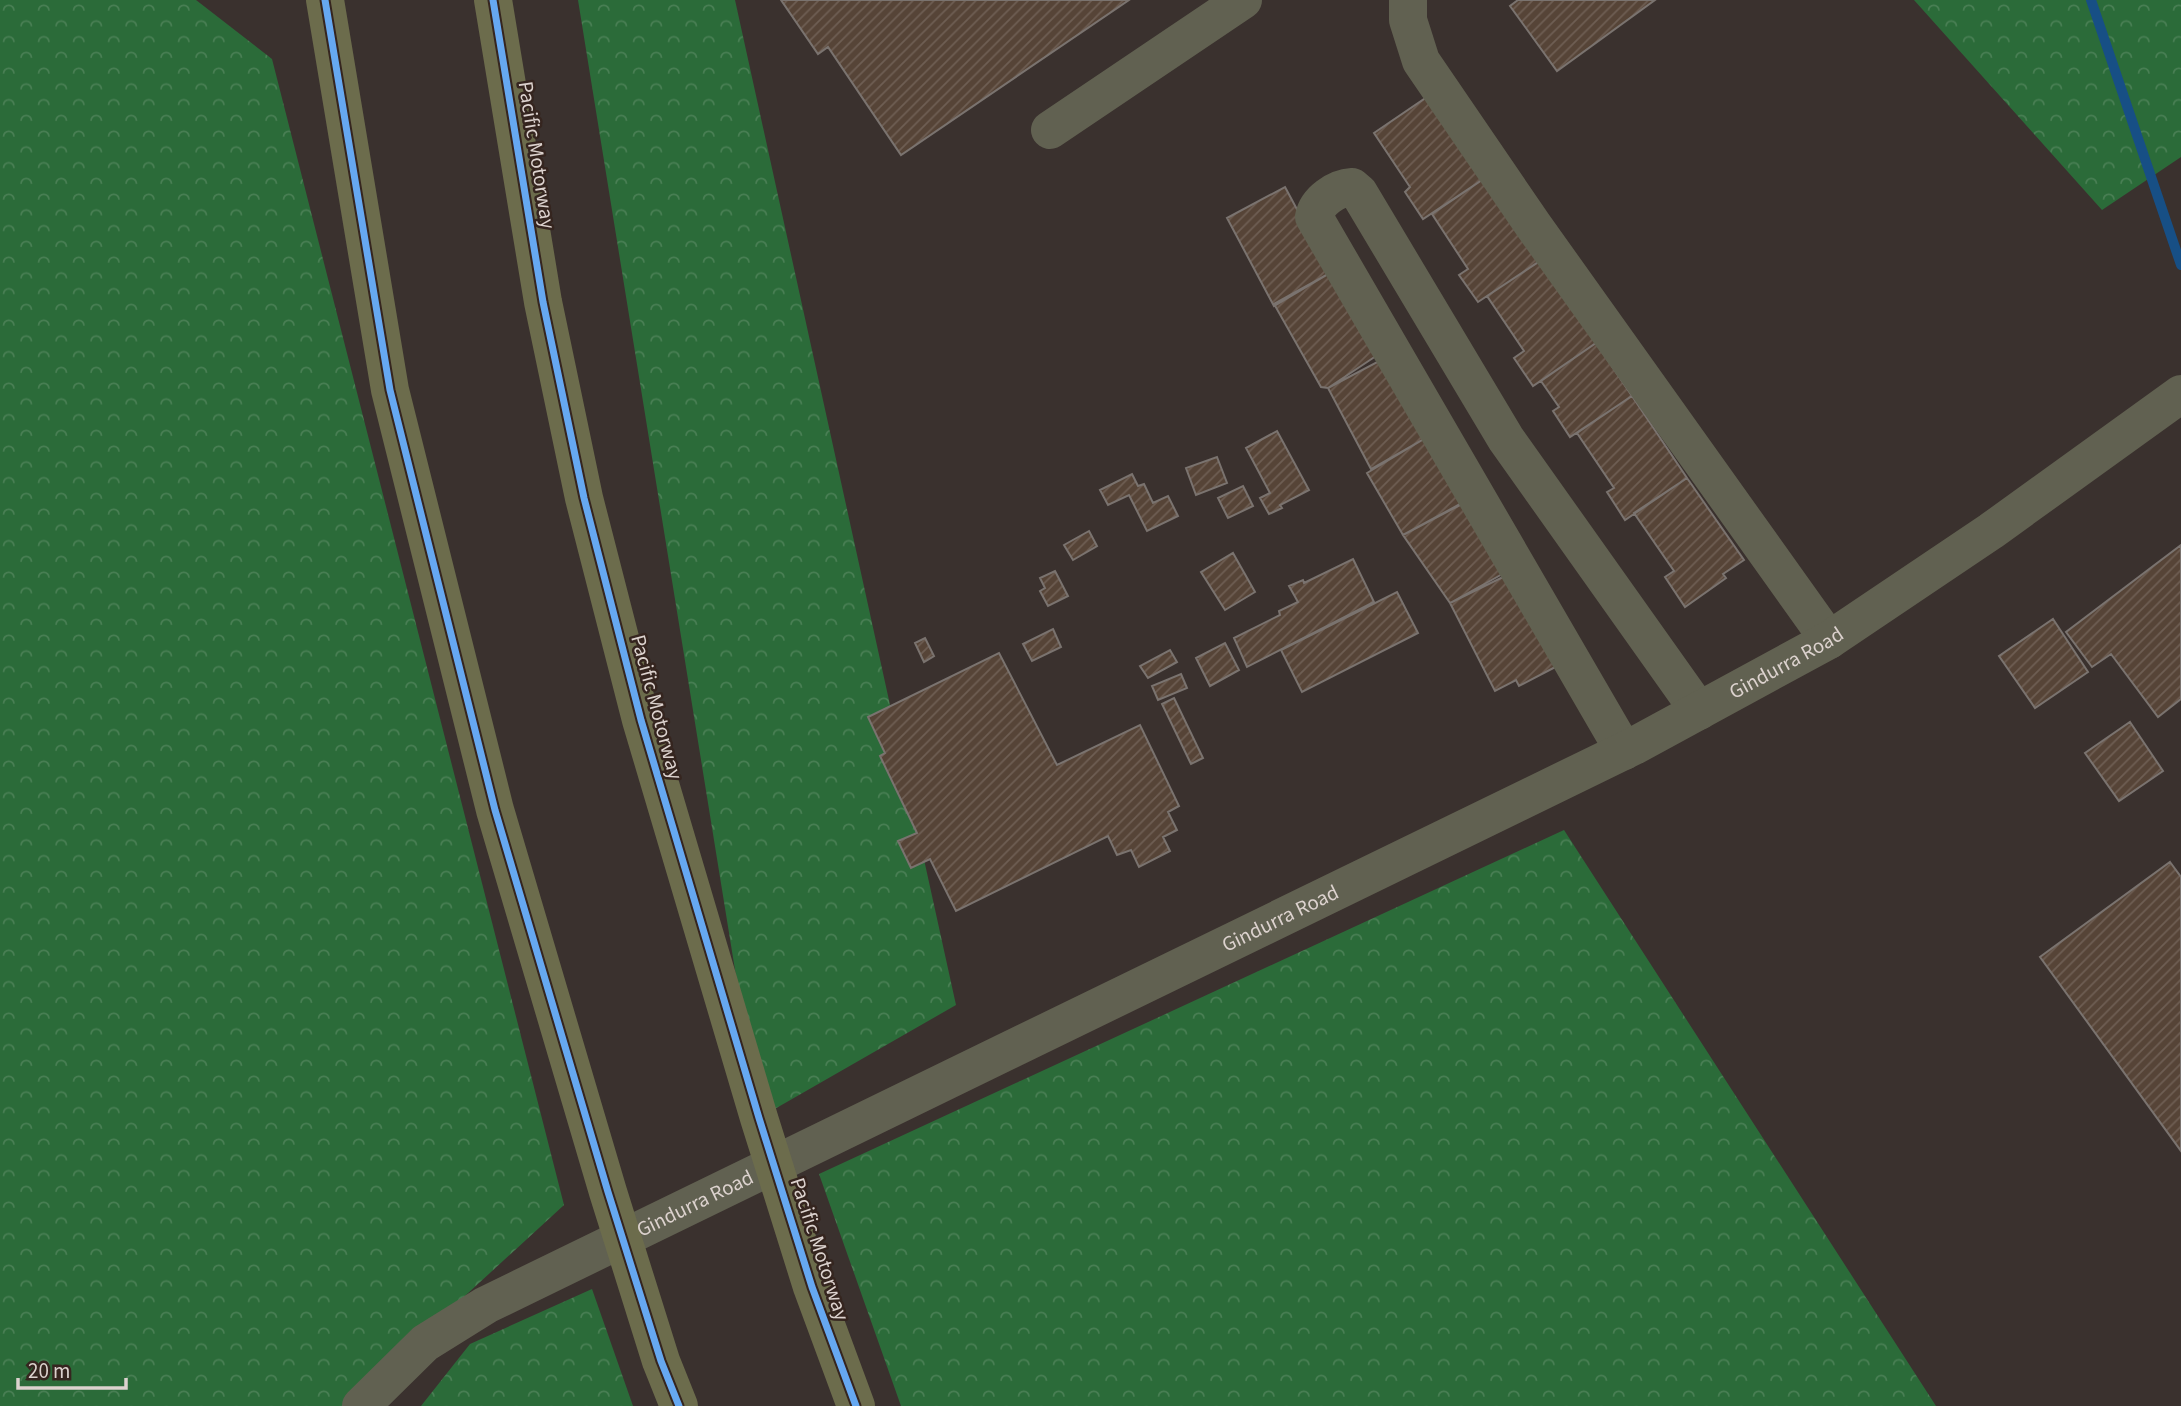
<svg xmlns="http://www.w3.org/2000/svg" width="2181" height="1406" font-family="'Source Sans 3',sans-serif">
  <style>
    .forest { fill: url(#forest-crowns) }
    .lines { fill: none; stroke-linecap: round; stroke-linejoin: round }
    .stream { stroke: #174f85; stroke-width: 10 }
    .building { fill: url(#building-hatch); stroke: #7a736f; stroke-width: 2 }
    .minor { stroke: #616151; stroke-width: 38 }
    .highway { stroke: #6c6c4c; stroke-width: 38 }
    .cycleway-casing { stroke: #35251f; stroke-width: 11 }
    .cycleway { stroke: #66a8f1; stroke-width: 7 }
    .labels { text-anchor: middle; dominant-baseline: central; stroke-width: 5; stroke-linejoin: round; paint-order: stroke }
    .street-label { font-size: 21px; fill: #dcd2ce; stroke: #35251f }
  </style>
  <defs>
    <pattern id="forest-crowns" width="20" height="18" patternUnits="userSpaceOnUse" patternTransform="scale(1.75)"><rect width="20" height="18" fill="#2b6b39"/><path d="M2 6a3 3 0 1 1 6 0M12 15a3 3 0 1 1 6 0" fill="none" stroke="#497f54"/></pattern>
    <pattern id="building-hatch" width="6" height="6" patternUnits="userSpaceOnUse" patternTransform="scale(1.75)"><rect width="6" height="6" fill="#564437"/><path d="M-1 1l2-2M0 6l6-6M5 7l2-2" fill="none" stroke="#6e5e53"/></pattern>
  </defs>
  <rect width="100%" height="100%" fill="#3a312e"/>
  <path class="forest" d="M0,0H196L272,59L564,1205L345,1406H0Z
    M578,0H735L956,1005L759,1118Z
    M1914,0H2181V157L2102,210Z
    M1564,830L1936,1406H901L819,1174Z
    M592,1289L633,1406H421L470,1344Z"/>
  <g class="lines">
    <path class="stream" d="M2091,0L2181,265"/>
  </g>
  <path class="building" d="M781,0H1129L901,155L828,47L818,54Z
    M1518,0H1655L1557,71L1510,6Z
    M1430,95L1485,178L1423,219L1405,192L1410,187L1374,133Z
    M1485,178L1540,261L1478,302L1459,275L1468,269L1432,214Z
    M1285,187L1315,243L1335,270L1274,306L1227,218Z
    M1540,261L1596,343L1533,386L1514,358L1524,351L1487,296Z
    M1335,270L1379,354L1328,388L1321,387L1274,304Z
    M1596,343L1632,396L1570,437L1553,411L1559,407L1541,381Z
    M1381,360L1429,436L1371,469L1328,388Z
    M1632,396L1687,478L1625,520L1607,492L1614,488L1577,433Z
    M1277,431L1309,490L1280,505L1282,508L1269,514L1260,498L1270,493L1246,448Z
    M1429,436L1473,497L1403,535L1367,473Z
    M1217,457L1227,483L1196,495L1186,468Z
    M1132,474L1138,486L1144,484L1153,503L1168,496L1178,516L1147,531L1129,495L1108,505L1100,490Z
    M1687,478L1744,560L1723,574L1726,578L1685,607L1665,577L1674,571L1634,513Z
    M1243,486L1253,506L1228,518L1218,498Z
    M1462,504L1506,572L1450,603L1403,535Z
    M1089,531L1097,546L1073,560L1064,545Z
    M2181,545V699L2158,717L2111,654L2092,667L2066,632Z
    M1233,553L1255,592L1225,610L1201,572Z
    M1353,559L1374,602L1247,667L1234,638L1280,615L1279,611L1298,602L1289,586L1303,580L1304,583Z
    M1055,571L1068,596L1048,606L1040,591L1045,588L1040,578Z
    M1507,575L1563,663L1519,686L1516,680L1495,691L1450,603Z
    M1397,592L1418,633L1302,692L1281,650Z
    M2053,619L2088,672L2035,708L1999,656Z
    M1053,629L1061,647L1032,661L1023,644Z
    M925,638L934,656L924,662L915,643Z
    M1225,643L1239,670L1210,686L1196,658Z
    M1170,650L1177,662L1148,678L1140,666Z
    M999,653L1057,765L1140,725L1179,806L1168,812L1177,830L1163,837L1170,851L1139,867L1131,850L1117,855L1108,836L956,911L930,859L911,868L898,841L917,833L880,756L885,753L868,717Z
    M1181,674L1187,688L1158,700L1152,686Z
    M1174,698L1203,758L1191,764L1162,704Z
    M2130,722L2163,771L2119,801L2085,753Z
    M2170,862L2181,877V1151L2040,957Z"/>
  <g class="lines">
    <g class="minor">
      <path d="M1408,0V20L1421,61L1533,225L1829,640"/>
      <path d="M1050,130L1243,0"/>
      <path d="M1624,751L1314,217C1317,201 1336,188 1352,187L1359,193L1506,439L1699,711"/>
      <path id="s1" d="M361,1406L425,1343L486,1305L1634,746L1829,640L1991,531L2181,394"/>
    </g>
    <path class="highway" d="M325,0L390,390L495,810L608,1192L661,1361L679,1406
      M493,0L543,302L584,498L641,720L759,1118L812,1287L856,1406"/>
    <defs>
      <path id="cycleway" d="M325,0L390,390L495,810L608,1192L661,1361L679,1406
        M493,0L543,302L584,498L641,720L759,1118L812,1287L856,1406"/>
    </defs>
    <use href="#cycleway" class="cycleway-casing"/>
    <use href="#cycleway" class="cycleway"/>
  </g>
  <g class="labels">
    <g class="street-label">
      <text transform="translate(537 155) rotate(81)">Pacific Motorway</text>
      <text stroke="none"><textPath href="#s1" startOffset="1612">Gindurra Road</textPath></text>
      <text transform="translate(657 707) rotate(75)">Pacific Motorway</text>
      <text stroke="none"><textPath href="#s1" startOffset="1045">Gindurra Road</textPath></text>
      <text stroke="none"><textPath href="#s1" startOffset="394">Gindurra Road</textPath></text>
      <text transform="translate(820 1249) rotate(72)">Pacific Motorway</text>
    </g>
  </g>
  <path d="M18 1378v10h108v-10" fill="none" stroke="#dcd2ce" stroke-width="3.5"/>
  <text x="28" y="1378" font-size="21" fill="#dcd2ce" stroke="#35251f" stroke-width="5" paint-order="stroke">20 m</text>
</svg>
